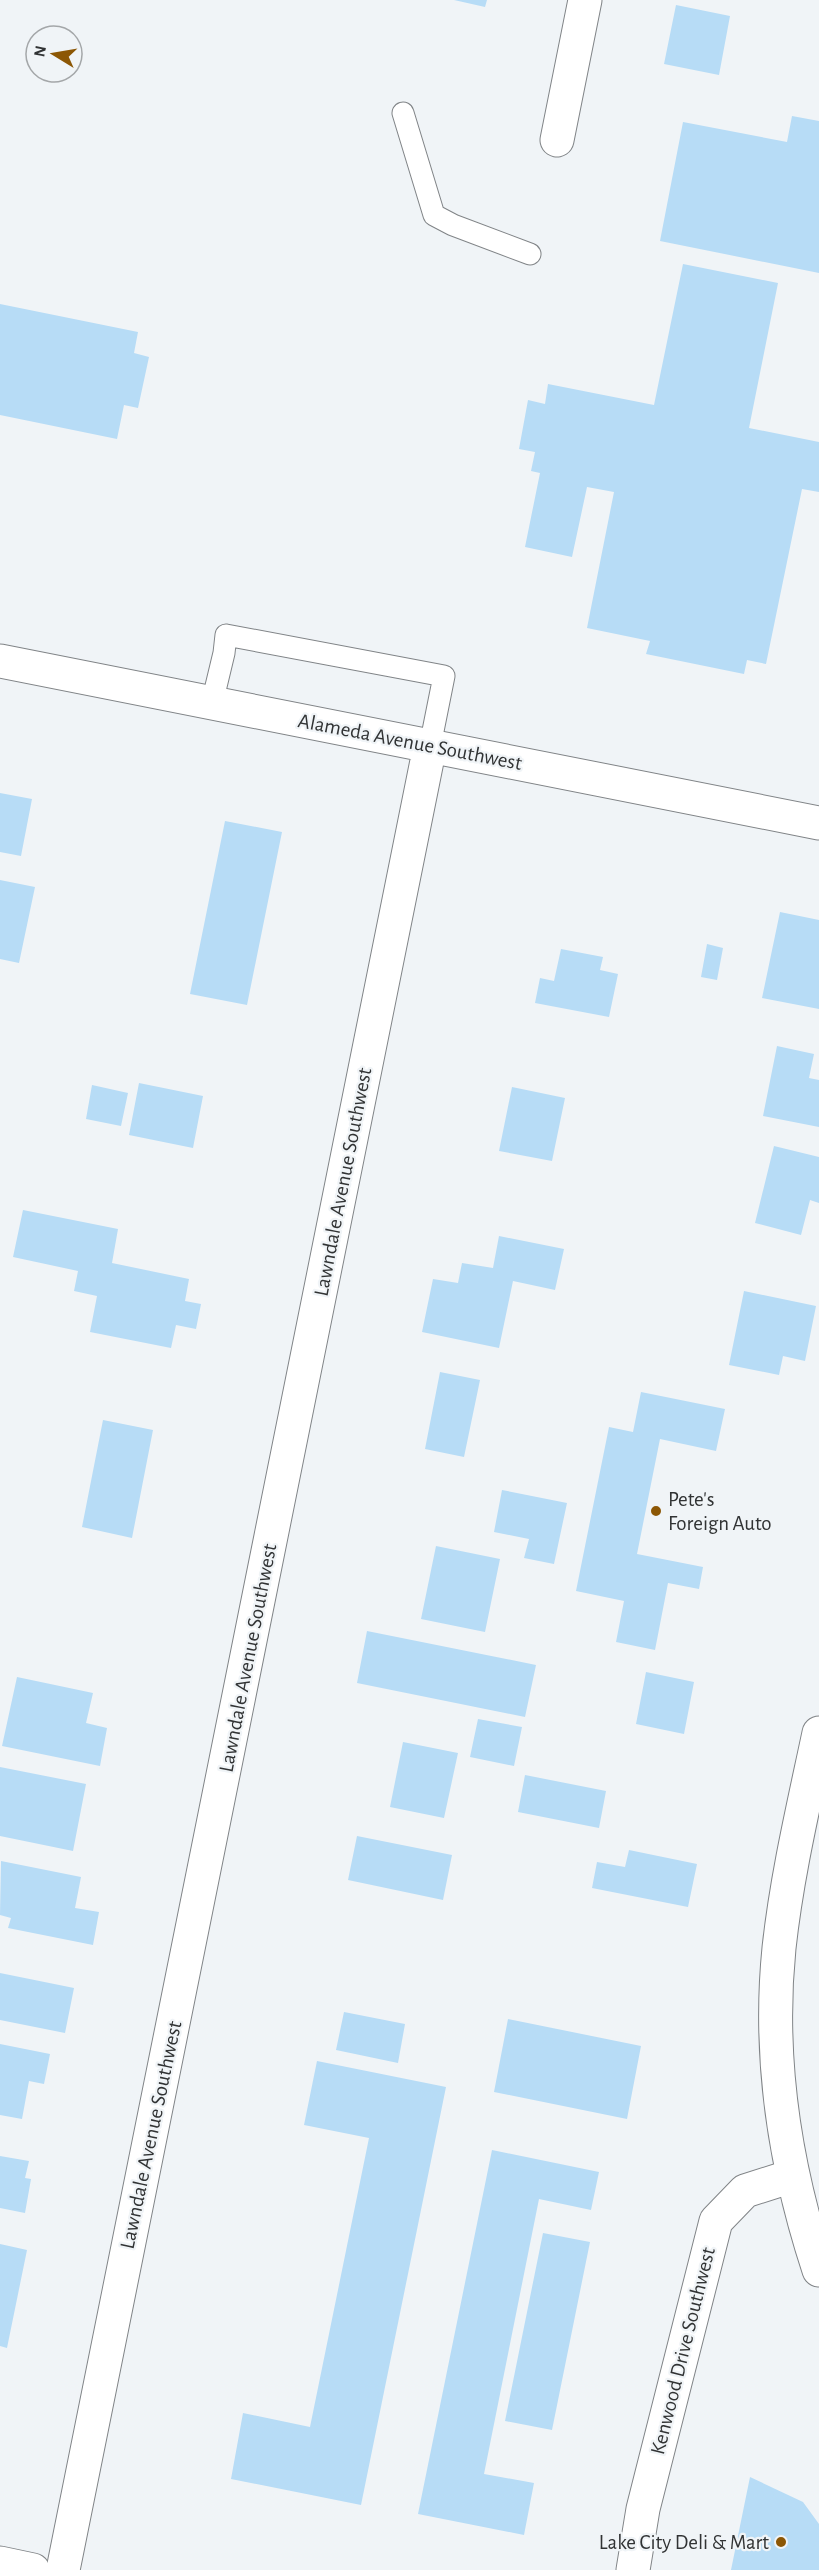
<svg xmlns="http://www.w3.org/2000/svg" width="819" height="2570" font-family="'Alegreya Sans',sans-serif">
  <style>
    .building { fill: #b7dcf6 }
    .lines { fill: none; stroke-linecap: round; stroke-linejoin: round }
    .service-casing { stroke: #808487; stroke-width: 23 }
    .minor-casing { stroke: #808487; stroke-width: 35 }
    .tertiary-casing { stroke: #808487; stroke-width: 35 }
    .service { stroke: #fff; stroke-width: 21 }
    .minor { stroke: #fff; stroke-width: 33 }
    .tertiary { stroke: #fff; stroke-width: 33 }
    .poi-dot { fill: #8c5705; stroke: #f0f4f7; stroke-width: 2 }
    .labels { text-anchor: middle; dominant-baseline: central; stroke-width: 4.5; stroke-linejoin: round; paint-order: stroke }
    .street-label { font-size: 21px; fill: #313334; stroke: #f0f4f7 }
    .poi-label { font-size: 21px; fill: #313334; stroke: #f0f4f7; text-anchor: start }
  </style>
  <rect width="100%" height="100%" fill="#f0f4f7"/>
  <path class="building" d="M454,0H487L485,7Z
    M676,5L730,16L719,75L664,64Z
    M792,116L819,121V273L660,241L683,122L787,142Z
    M683,264L778,283L749,428L819,442V492L802,489L766,664L747,660L744,674L646,654L650,641L587,628L614,492L587,487L572,557L525,547L540,473L531,471L535,452L519,449L528,400L545,404L548,384L654,405Z
    M0,304L138,332L134,353L149,357L138,408L124,405L117,439L0,415Z
    M0,793L32,799L21,856L0,852Z
    M225,821L282,832L247,1005L190,994Z
    M0,880L35,887L19,963L0,959Z
    M780,912L819,920V1009L762,998Z
    M707,944L723,948L717,980L701,977Z
    M561,949L603,957L600,970L618,974L609,1017L535,1003L540,978L554,981Z
    M777,1046L814,1054L809,1078L819,1080V1127L763,1116Z
    M139,1083L203,1096L193,1148L129,1135Z
    M92,1085L128,1093L121,1126L86,1119Z
    M512,1087L565,1098L552,1161L499,1151Z
    M774,1146L819,1157V1203L810,1200L801,1235L755,1223Z
    M23,1210L118,1229L112,1263L189,1279L185,1301L201,1304L196,1329L176,1325L171,1348L90,1332L97,1296L74,1291L78,1271L13,1257Z
    M499,1236L564,1249L555,1290L513,1281L499,1348L422,1332L433,1279L458,1283L462,1263L493,1268Z
    M744,1291L816,1306L805,1361L783,1356L779,1375L729,1365Z
    M440,1372L480,1380L464,1457L425,1449Z
    M641,1392L725,1409L716,1451L660,1439L637,1554L703,1567L699,1589L668,1583L655,1650L616,1642L624,1601L576,1591L609,1427L633,1432Z
    M103,1420L153,1430L132,1538L82,1527Z
    M502,1490L567,1503L554,1564L524,1558L529,1539L494,1532Z
    M436,1546L500,1559L485,1632L421,1619Z
    M367,1631L536,1665L525,1717L357,1683Z
    M646,1672L694,1682L684,1734L636,1724Z
    M17,1677L93,1693L86,1723L107,1728L100,1766L2,1746Z
    M478,1719L522,1727L514,1766L470,1757Z
    M403,1742L458,1753L444,1818L390,1807Z
    M0,1767L86,1784L73,1851L0,1836Z
    M525,1775L606,1791L599,1828L518,1812Z
    M357,1836L452,1855L443,1900L348,1880Z
    M629,1850L697,1864L688,1907L592,1888L597,1862L625,1867Z
    M1,1861L81,1877L75,1908L99,1912L93,1945L8,1928L11,1918L0,1915Z
    M0,1973L74,1988L65,2033L0,2020Z
    M344,2012L405,2024L398,2063L336,2050Z
    M508,2019L641,2046L627,2119L494,2092Z
    M0,2044L50,2054L44,2084L29,2081L22,2119L0,2115Z
    M317,2061L446,2087L361,2505L231,2479L243,2413L310,2427L369,2138L304,2125Z
    M492,2150L599,2172L591,2210L539,2199L484,2474L534,2483L524,2535L418,2514Z
    M0,2156L29,2161L25,2178L31,2179L25,2213L0,2208Z
    M543,2233L590,2242L552,2430L505,2421Z
    M0,2244L27,2250L7,2348L0,2346Z
    M750,2477L803,2502L819,2524V2570H731Z"/>
  <g class="lines">
    <defs>
      <path id="service" d="M403,113L434,215L453,225L530,254
        M212,703L224,653L226,635L444,676L430,746"/>
      <path id="minor" d="M557,140L585,0
        M0,661L819,823
        M63,2570L430,746
        M633,2570L643,2509L716,2221L745,2191L792,2176"/>
      <path id="tertiary" d="M819,1733C804,1804 787,1875 779,1948C768,2057 785,2167 819,2270
        M0,2563L33,2570"/>
    </defs>
    <use href="#service" class="service-casing"/>
    <use href="#minor" class="minor-casing"/>
    <use href="#tertiary" class="tertiary-casing"/>
    <use href="#service" class="service"/>
    <use href="#minor" class="minor"/>
    <use href="#tertiary" class="tertiary"/>
  </g>
  <g class="poi-dot">
    <circle cx="656" cy="1511" r="6"/>
    <circle cx="781" cy="2542" r="6"/>
  </g>
  <g class="labels">
    <g class="street-label">
      <text transform="translate(410 742) rotate(11)">Alameda Avenue Southwest</text>
      <text transform="translate(343 1182) rotate(-79)">Lawndale Avenue Southwest</text>
      <text transform="translate(248 1658) rotate(-79)">Lawndale Avenue Southwest</text>
      <text transform="translate(151 2135) rotate(-78)">Lawndale Avenue Southwest</text>
      <text transform="translate(683 2351) rotate(-76)">Kenwood Drive Southwest</text>
    </g>
    <g class="poi-label">
      <text x="668" y="1499">Pete's<tspan x="668" dy="24">Foreign Auto</tspan></text>
      <text x="769" y="2542" text-anchor="end">Lake City Deli &amp; Mart</text>
    </g>
  </g>
  <g transform="translate(54 54) rotate(281)"><circle r="28" fill="#f0f4f7" stroke="#a4a7a9" stroke-width="1.5"/>
  <path d="M0-4.5L10 22L0 15L-10 22Z" fill="#8c5705"/>
  <text y="-9" font-size="16" font-weight="bold" text-anchor="middle" fill="#313334">N</text>
  </g>
</svg>
